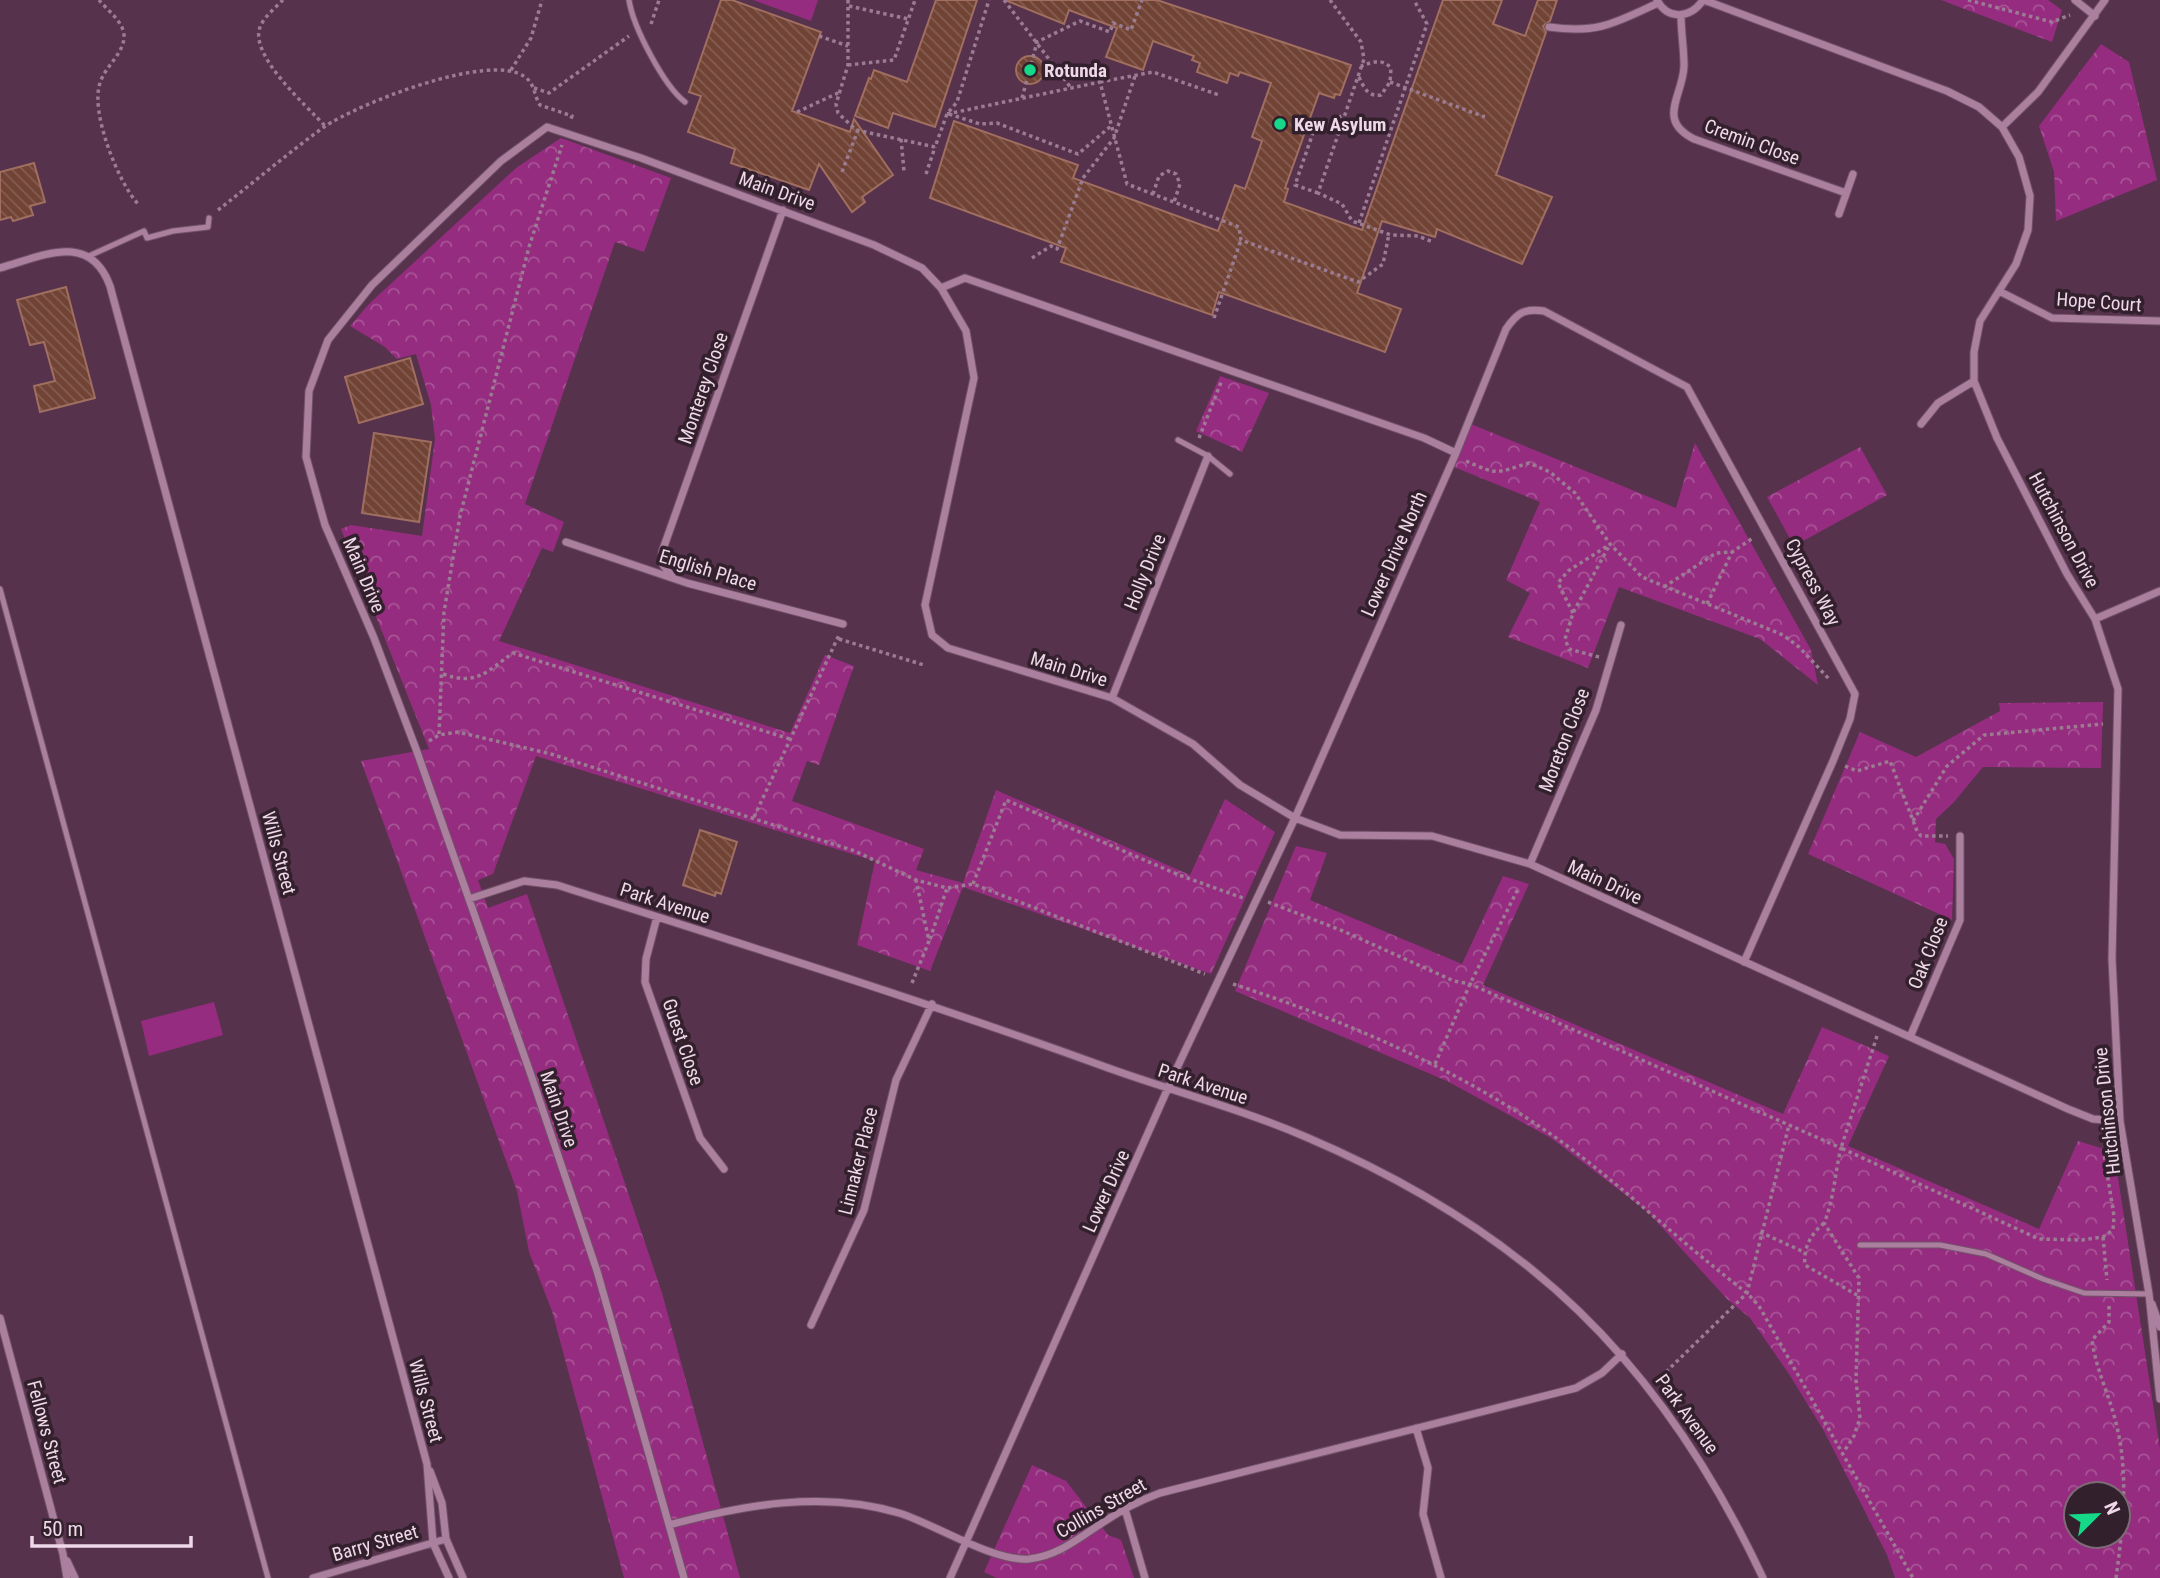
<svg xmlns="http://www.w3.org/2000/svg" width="2160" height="1578" font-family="'Roboto Condensed',sans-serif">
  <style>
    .park { fill: url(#park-crowns); fill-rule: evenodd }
    .pitch { fill: #952c7f }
    .building { fill: url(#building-back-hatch); stroke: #a06f60; stroke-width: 2 }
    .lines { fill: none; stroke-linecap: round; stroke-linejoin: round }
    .lane-casing { stroke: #715268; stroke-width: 7 }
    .street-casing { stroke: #715268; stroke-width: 9 }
    .path { stroke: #9b7c92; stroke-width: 3.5; stroke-dasharray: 3.5 3.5; stroke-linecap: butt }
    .lane { stroke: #ab809e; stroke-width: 5 }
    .street { stroke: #ab809e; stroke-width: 7 }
    .poi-dot { fill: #15d989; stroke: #32212d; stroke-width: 2.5 }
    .labels { text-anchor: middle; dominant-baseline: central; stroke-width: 7; stroke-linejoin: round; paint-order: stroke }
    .poi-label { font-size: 19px; font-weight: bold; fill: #efd8e7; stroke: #32212d; text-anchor: start }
    .street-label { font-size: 19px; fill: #efd8e7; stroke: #32212d }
  </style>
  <defs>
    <pattern id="park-crowns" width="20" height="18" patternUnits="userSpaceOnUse" patternTransform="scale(1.75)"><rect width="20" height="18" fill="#952c7f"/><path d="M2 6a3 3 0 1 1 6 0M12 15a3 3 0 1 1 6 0" fill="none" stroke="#a95497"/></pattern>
    <pattern id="building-back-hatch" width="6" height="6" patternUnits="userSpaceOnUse" patternTransform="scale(1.75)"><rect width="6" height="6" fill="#704335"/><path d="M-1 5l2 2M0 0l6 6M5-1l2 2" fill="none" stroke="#855d52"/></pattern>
  </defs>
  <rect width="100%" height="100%" fill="#57324d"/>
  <path class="park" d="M1941,0H2048L2062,10L2052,42Z
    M2101,44L2129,62L2157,180L2056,221L2054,172L2039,126Z
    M561,138L671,178L644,252L615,242L525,504L564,522L553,552L542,548L499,641L790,733L825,655L854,666L819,765L807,761L792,801L924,849L916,870L963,883L996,790L1190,875L1225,799L1275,832L1211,974L963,887L930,971L857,945L875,861L536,756L493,874L478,880L488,908L527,894L662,1293L740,1578H624L552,1311L529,1252L517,1191L361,761L429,749L341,529L351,525L422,536L435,439L431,405L416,354L397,359L385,347L350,326L369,304L516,168Z
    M1220,376L1269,393L1242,452L1196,431Z
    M1466,422L1676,508L1695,443L1811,650L1818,685L1760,639L1619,587L1588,668L1508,637L1530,593L1506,580L1540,502L1449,465Z
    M1860,447L1887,495L1794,546L1767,497Z
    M2103,702L2101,768L1983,767L1954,802L1936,819L1935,842L1945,844L1954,859L1952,920L1808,854L1860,732L1916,757L2000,711L1999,703Z
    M1296,846L1327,853L1310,900L1462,964L1503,876L1529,884L1483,985L1783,1114L1822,1027L1889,1056L1848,1146L2039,1229L2078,1141L2114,1152L2160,1449V1578H1895L1887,1555L1824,1431L1789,1374L1750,1318L1727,1299L1648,1212L1551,1138L1447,1081L1235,991ZM2076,1494H2118V1536H2076Z
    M1032,1465L1066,1481L1108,1535L1121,1540L1134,1578H997L984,1572Z"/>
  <path class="pitch" d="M753,0H818L811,21Z
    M214,1002L223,1035L149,1056L141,1021Z"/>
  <path class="building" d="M721,0H732L821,32L792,111L850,132L854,119L893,175L862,197L865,202L852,212L819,164L809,190L731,163L735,149L688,132L701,96L689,92Z
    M936,0H977L935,127L893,113L888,128L855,116L869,78L871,79L874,70L907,82Z
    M1005,0H1157L1351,65L1340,95L1335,94L1334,98L1319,93L1285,188L1288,189L1284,202L1362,230L1443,0H1502L1493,24L1525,36L1538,0H1557L1550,21L1543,26L1546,32L1496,175L1552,197L1522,264L1437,229L1435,237L1382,221L1357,293L1401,309L1385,352L1219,292L1212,315L1061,262L1066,248L930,198L954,121L1078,165L1073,178L1218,231L1235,185L1245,189L1262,141L1252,137L1271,83L1240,72L1238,76L1230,73L1227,83L1197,72L1200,63L1192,60L1194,56L1153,41L1143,70L1106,57L1117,28L1069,10L1064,24Z
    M1016 70a14 14 0 1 1 28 0a14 14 0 1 1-28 0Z
    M34,163L45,202L30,206L33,215L13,221L11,217L0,220V172Z
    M66,287L95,398L40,412L34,386L55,381L44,342L30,345L17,300Z
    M410,358L423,404L359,423L345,377Z
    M374,433L431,442L419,522L362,513Z
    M700,830L737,842L721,894L716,892L715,896L683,885Z"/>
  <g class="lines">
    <defs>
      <path id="lane" d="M629,0C633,27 664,86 685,102
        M91,255L144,231L147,238L173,231L208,227L209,218
        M1178,440L1208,456L1230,474
        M0,589L268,1578
        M1860,1245H1940L1986,1254L2043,1279L2084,1293L2149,1294"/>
      <path id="street" d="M1657,0C1668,21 1691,18 1703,0
        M1704,0L1947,91L1979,107L2002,127L2019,157L2030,196L2028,230L2016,264L1980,321L1974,352V381L1997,438L2067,574L2095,619L2118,689L2112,959L2120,1121L2149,1294L2160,1399
        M2075,0L2095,16
        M1681,15C1681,32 1684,49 1684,66C1683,96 1656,120 1694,139L1846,193
        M1549,27C1598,34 1615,23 1658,3
        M2002,127L2038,92L2105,0
        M1839,214L1853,174
        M0,268C43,256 90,231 110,286L427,1464L433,1543L449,1578
        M941,288L965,278L1424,438L1456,453
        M1999,291L2052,318L2160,321
        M1921,424L1938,403L1974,381
        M566,542L687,583L843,624
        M672,576L663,565L662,552L783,210
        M2095,619L2160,591
        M1112,698L1208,456
        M1530,864L1596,710L1621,625
        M469,899L524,881L557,885C739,943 921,1000 1100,1065C1168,1090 1239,1108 1306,1137C1527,1231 1661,1361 1763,1578
        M657,917L646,959L645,982L700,1138L724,1169
        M1910,1037L1960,920V836
        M2152,1304L2160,1327
        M0,1318L63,1554L67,1578
        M811,1325L864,1210L896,1080L932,1004
        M1416,1428L1428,1468L1423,1514L1441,1578
        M430,1471L442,1503L446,1539L463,1578
        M1125,1509L1145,1578
        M669,1525C744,1505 823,1490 899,1513C935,1524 993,1562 1029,1559C1057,1556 1076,1540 1099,1525C1118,1512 1138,1501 1160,1493L1576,1388L1602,1373L1622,1354
        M67,1561L75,1578
        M313,1578L446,1539
        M684,1578L597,1271L531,1075L416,749L374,638L325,525L306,457L309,391L328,340L372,285L501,161L547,127L641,158L874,245L922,268L941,288L966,331L974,378L925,605L932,635L948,648L1112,698L1193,744L1240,785L1295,818L1340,835L1432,836L1530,864L2068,1109L2093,1119L2120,1121
        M950,1578L1176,1070L1295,818L1456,453L1506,329C1517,313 1524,308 1544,311L1687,387L1855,694L1850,719L1833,761L1744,962"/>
    </defs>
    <use href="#lane" class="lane-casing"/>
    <use href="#street" class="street-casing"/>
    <path class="path" d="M99,0C107,10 123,21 124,35C125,53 105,66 100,83C90,112 118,182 138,204
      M283,0C276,7 265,16 261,25C246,53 307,106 325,126
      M848,0V65L836,104L838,113L856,130L935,147L947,114L957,102L989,0
      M1004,0L1071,88
      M1330,0L1361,42L1364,59L1318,193L1342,204L1352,221L1391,235L1418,236L1433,242
      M1968,0L2052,22L2070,15
      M849,6L908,19
      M651,24L659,0
      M819,36L848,46
      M848,65L894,60L915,0
      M511,70L531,38L542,0
      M1359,77C1364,88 1368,97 1381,95L1390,82L1391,68C1382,58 1373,62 1361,66
      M1100,82L1153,72L1219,95
      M1390,82L1485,117
      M534,88L549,93L629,36
      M1022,98L1037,42L1080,21L1110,32L1113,23L1131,30L1142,0
      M797,112L838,93
      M947,114L1100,82L1127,184L1239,227L1241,240L1358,282L1383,264L1389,234
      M949,114L980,124L997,123L1078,154L1111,126
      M901,139L904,171
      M842,172L858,130
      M926,174L935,147
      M1318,193L1295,185L1316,124L1345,115
      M1153,194L1159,176L1168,171L1176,174L1180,184L1174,202
      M218,210C253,183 288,153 324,127C358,104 490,51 525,77C535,84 534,96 540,105L572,116L570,121
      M1359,223L1427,24L1414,0
      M1032,258L1051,246L1057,249L1083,178L1114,138L1135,76
      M1214,318L1241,240
      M1199,438L1222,380
      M1466,461C1500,476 1495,473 1529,463L1550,472L1575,493L1610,544L1642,577L1783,635L1799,647L1829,679
      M1664,587L1716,553L1732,552L1753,538
      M1707,604L1732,552
      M1573,613L1558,583L1568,571L1609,545
      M839,639L924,665
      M1599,657L1569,649L1565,639L1573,613L1610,544
      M443,674C477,686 486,672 513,653L790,739
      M439,734L444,612L460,516L529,247L562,145
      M429,741L439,735L458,732L551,754L855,851L916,880L947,888L973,884L1205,974
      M1845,766L1857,771L1890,761L1917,831L1921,836H1948
      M754,817L839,635
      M1913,821L1947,766L1984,735L2103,724
      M973,884L1006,800L1179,875L1243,898
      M1268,902L1343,931L1454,981L1470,984L1841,1148C1835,1172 1834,1200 1824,1223L1859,1278L1856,1380L1860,1418L1854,1436L1843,1453
      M930,939L947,888
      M912,983L929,941L916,880
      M1233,984C1349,1022 1466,1072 1566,1145C1628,1191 1685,1246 1747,1293L1759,1306L1913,1578
      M1877,1036L1841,1148L2039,1239L2082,1240L2103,1237L2113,1230L2114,1216L2103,1148
      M1435,1064L1470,984L1518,889
      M1824,1223C1811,1234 1803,1248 1805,1265L1857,1295
      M1760,1232L1804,1252
      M2103,1237L2107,1280
      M2109,1306V1322L2092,1340C2096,1370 2109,1394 2116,1423C2129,1473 2123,1527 2116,1578
      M1666,1372L1747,1293L1789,1125"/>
    <use href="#lane" class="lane"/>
    <use href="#street" class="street"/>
  </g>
  <g class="poi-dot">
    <circle cx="1030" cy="70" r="7"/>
    <circle cx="1280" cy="124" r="7"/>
  </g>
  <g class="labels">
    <g class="poi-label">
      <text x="1044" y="70">Rotunda</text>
      <text x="1294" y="124">Kew Asylum</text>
    </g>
    <g class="street-label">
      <text transform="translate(1752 142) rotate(20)">Cremin Close</text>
      <text transform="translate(777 191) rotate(20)">Main Drive</text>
      <text transform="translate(2099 302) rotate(4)">Hope Court</text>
      <text transform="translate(703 388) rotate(-71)">Monterey Close</text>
      <text transform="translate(2064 530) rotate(62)">Hutchinson Drive</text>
      <text transform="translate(1394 554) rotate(-66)">Lower Drive North</text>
      <text transform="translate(708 570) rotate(17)">English Place</text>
      <text transform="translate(1145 572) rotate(-68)">Holly Drive</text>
      <text transform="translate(364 575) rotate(67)">Main Drive</text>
      <text transform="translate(1813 582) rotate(62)">Cypress Way</text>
      <text transform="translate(1069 669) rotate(17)">Main Drive</text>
      <text transform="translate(1564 740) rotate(-69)">Moreton Close</text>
      <text transform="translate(279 853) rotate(75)">Wills Street</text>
      <text transform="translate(1605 882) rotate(25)">Main Drive</text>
      <text transform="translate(665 903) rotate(18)">Park Avenue</text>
      <text transform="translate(1928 953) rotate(-68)">Oak Close</text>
      <text transform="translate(683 1042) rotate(71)">Guest Close</text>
      <text transform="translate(1203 1084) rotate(18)">Park Avenue</text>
      <text transform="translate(559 1109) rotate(71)">Main Drive</text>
      <text transform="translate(2107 1111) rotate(-96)">Hutchinson Drive</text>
      <text transform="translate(858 1161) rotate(-76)">Linnaker Place</text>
      <text transform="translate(1106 1191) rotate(-66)">Lower Drive</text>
      <text transform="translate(426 1401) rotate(75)">Wills Street</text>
      <text transform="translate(1687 1414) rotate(54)">Park Avenue</text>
      <text transform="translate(47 1432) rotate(75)">Fellows Street</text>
      <text transform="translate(1101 1508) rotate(-30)">Collins Street</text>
      <text transform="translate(375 1543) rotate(-16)">Barry Street</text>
    </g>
  </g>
  <g transform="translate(2097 1515) rotate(66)"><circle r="33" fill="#32212d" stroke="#7e6a77" stroke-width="2"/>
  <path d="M0-5L12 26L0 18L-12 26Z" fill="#15d989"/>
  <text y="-10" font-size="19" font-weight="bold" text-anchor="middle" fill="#efd8e7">N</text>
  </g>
  <path d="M32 1536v10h159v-10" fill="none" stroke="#efd8e7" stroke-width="3.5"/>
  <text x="42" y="1536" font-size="21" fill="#efd8e7" stroke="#32212d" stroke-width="5" paint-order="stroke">50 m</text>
</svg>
